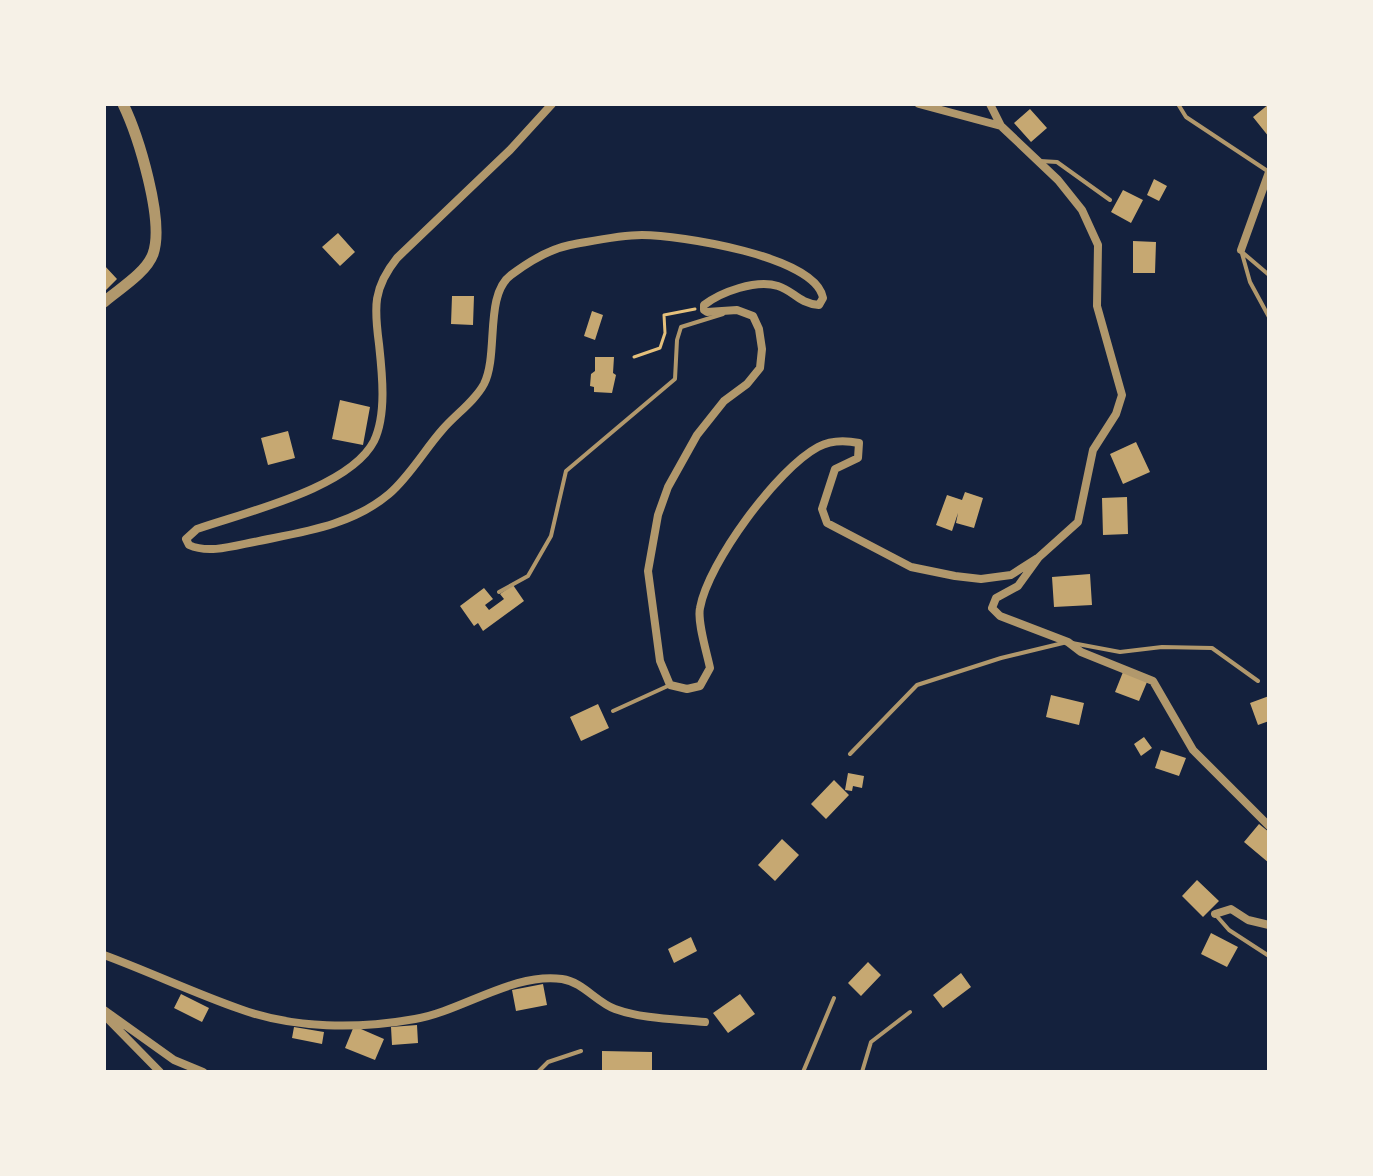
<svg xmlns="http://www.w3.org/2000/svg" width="1373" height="1176" font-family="'Alegreya Sans',sans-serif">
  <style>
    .building { fill: #c6a872 }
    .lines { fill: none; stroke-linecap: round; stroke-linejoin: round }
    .path { stroke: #e5c07b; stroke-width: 3 }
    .service { stroke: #b1986c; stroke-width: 4 }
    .minor { stroke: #b1986c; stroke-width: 8 }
    .tertiary { stroke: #b1986c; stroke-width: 11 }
  </style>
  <rect width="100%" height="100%" fill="#14213d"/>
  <path class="building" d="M1269,104V137L1253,117Z
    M1030,109L1047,128L1031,142L1014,123Z
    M1154,179L1167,186L1159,201L1147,195Z
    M1123,190L1143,200L1131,223L1111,212Z
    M338,233L355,252L340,266L322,247Z
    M1133,241L1156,242L1155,273H1133Z
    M104,265L117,279L104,292Z
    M452,296H474L473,325L451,324Z
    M592,311L603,315L595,340L584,336Z
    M595,357H614L613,373L616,375L612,393L594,392V387L590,386L591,374L595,371Z
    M340,400L370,407L363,445L332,439Z
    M288,431L295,458L268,465L261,438Z
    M1136,442L1150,472L1123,484L1110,454Z
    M965,492L983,498L974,528L956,523L958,513L952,531L936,525L947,495L962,500Z
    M1127,497L1128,534L1103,535L1102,498Z
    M1090,574L1092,605L1054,607L1052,577Z
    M513,585L524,601L483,631L478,623L474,626L460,606L484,588L493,599L485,605L489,610L504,599L500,594Z
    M1123,672L1147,682L1139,701L1115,692Z
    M1051,695L1084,703L1079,725L1046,717Z
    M1269,696V721L1258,725L1250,703Z
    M598,704L609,728L581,741L570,717Z
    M1144,737L1152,748L1141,756L1134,744Z
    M1161,750L1186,758L1179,776L1155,768Z
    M848,773L864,776L862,788L853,786L852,791L845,790Z
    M834,780L849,795L826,819L811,804Z
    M1259,824L1269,832V863L1244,842Z
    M782,839L799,855L775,881L758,865Z
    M1197,880L1219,901L1203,917L1182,896Z
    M1211,933L1238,947L1227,967L1201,954Z
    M691,937L697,951L674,963L668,949Z
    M868,962L881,975L861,996L848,983Z
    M961,973L971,987L943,1008L933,995Z
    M543,984L547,1005L516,1011L512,990Z
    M181,994L209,1008L202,1022L174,1008Z
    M740,994L755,1014L728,1033L713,1013Z
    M417,1025L418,1043L392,1045L391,1027Z
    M354,1026L384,1039L375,1060L345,1048Z
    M294,1027L324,1032L322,1044L292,1038Z
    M602,1051L652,1052V1071H602Z"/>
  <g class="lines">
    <path class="path" d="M634,357L660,348L665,333L664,315L695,309"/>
    <path class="service" d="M1178,104L1186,117L1269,172
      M1040,161L1057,162L1110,200
      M1241,250L1250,282L1269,317
      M1242,252L1269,275
      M499,592L528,576L551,536L566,471L675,379L677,340L681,327L723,314
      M1072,643L1120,652L1162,647L1212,648L1258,681
      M613,711L670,685
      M850,754L917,685L1001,658L1063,643
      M1215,914L1229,930L1269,956
      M538,1072L548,1062L581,1051
      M803,1072L834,998
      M862,1072L871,1042L910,1012"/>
    <path class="minor" d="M552,104L510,150L397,258C373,288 374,307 379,344C382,372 387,414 374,441C350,488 246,512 197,529L186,539L189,545C208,554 234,546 254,542C302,532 351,526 389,494C410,476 425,449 443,429C456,414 475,401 484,384C499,354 484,295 511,275C527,263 550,249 570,245C593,241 619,235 642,235C679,235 816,256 823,298L819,305C798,303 794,291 778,286C756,279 721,292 704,305V310L707,312L737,310L753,316L759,329L762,349L760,368L747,384L724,401L697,435L668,487L658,515L648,571L660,661L670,685L687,689L700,686L710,668C707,653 697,622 700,608C708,563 777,469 818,447C831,440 845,440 859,443L858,458L835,469L822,509L827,523L911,567L955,576L981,579L1011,575L1039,557
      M919,104L1001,126
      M990,104L1001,126L1058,180L1082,210L1098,245L1097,306L1122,395L1116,414L1093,450L1078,522L1039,557L1018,586L996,598L992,608L1000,616L1068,642L1081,652L1153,681L1193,750L1269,826
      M1241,250L1269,172
      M1215,914L1231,909L1248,920L1269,925
      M104,955C150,972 194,993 240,1009C294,1029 359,1029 415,1019C462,1011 514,972 562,979C583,982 596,1002 615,1009C643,1019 675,1019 705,1022
      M104,1010L174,1060L203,1072
      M105,1016L160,1072"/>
    <path class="tertiary" d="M104,302C119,289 146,273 153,254C165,221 138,135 123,104"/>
  </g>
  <rect width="1373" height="1176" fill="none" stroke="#f6f1e7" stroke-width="212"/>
</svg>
